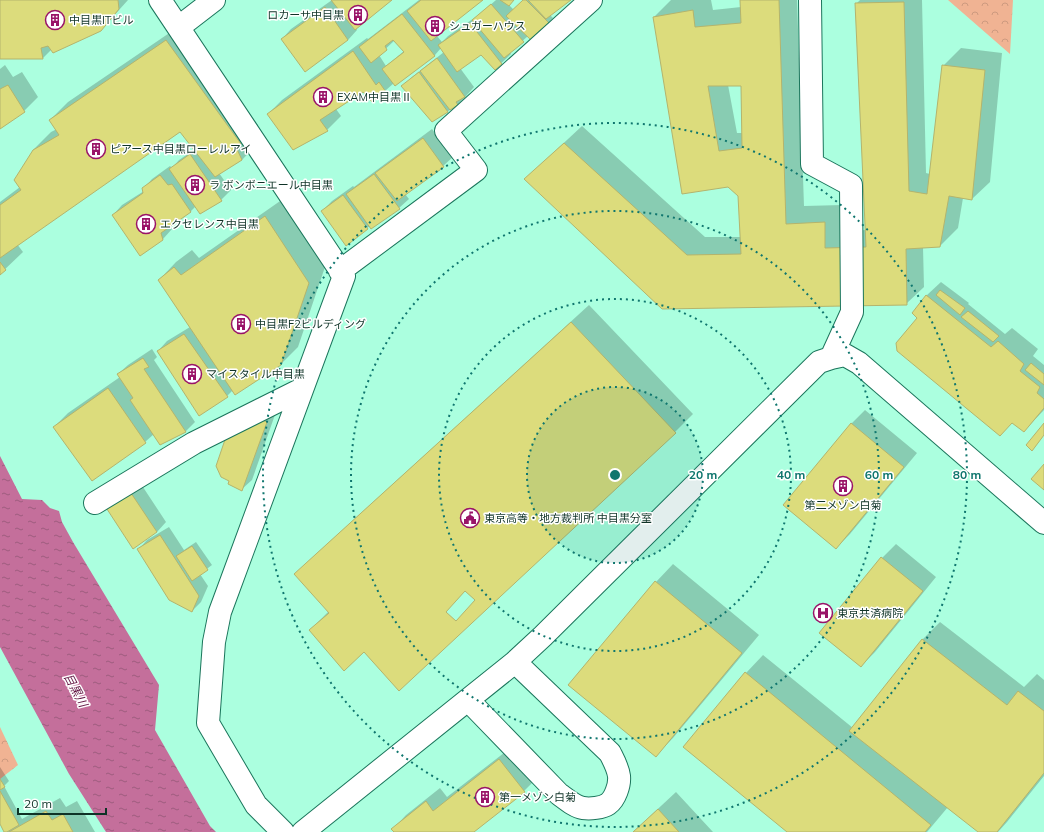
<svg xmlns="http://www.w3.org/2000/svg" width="1044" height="832" font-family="Mulish,'Noto Sans JP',sans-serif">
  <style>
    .park { fill: url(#park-crowns) }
    .water { fill: url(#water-ripples) }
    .shadow { fill: #0003; fill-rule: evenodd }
    .building { fill: #dcdc7c; stroke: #b4b46d; fill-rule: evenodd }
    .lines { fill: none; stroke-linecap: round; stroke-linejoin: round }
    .minor-casing { stroke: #1b765c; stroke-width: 24 }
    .minor { stroke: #fff; stroke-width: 22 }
    .ring { fill: none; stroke: #0f766e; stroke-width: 2; stroke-dasharray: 2 4 }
    .labels { text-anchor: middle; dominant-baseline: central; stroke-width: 3; stroke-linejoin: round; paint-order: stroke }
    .poi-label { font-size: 11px; fill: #0f3327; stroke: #fff; text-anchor: start }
    .water-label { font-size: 12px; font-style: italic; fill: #631644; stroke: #fff }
    .centre { fill: #0f766e; stroke: #fff; stroke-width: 2 }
    .ring-label { font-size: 12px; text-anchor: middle; font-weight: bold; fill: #0f766e; stroke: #fff; stroke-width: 3; stroke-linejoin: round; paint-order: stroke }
  </style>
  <defs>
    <pattern id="park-crowns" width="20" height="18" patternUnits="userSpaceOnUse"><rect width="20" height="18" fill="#f0b393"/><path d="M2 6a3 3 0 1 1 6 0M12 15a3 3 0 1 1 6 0" fill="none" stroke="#cd9a7f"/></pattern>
    <pattern id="water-ripples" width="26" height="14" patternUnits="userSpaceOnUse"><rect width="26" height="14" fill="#c46f9b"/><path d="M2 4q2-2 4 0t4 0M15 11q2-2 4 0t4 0" fill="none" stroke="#9e5c7e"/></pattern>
  </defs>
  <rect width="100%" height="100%" fill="#abffdf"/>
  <path class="park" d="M948,0H1013L1010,54Z
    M0,727L18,765L0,779Z"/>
  <path class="water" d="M0,456L22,499L42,500L50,508L59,511L62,522L73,542L159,685L155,730L210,826L216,832H106L69,774L0,647Z"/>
  <path class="shadow" d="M0,0H128L101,30L52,49L43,58H0Z
    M332,0H391L356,28L357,30L348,40L282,39L291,29Z
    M419,0H482L437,36L442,42L448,36L480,14L496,0H514L509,5L514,10L524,0H570L550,15L553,18L532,39L528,36L510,52L511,54L495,69L481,53L460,68L474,87L458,105L432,121L403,86L412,77L444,52L441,48L435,55L395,85L394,83L385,91H363L336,109L341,116L327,130L268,114L282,100L367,38L368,39ZM395,40L404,51L386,66L379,55Z
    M671,0H711L713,10L741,7V0H797L804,206L842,205V231L866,230L856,4L860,0H922L926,173L930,174L943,66L961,48L1002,53L990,182L972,199L963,198L958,228L940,246L923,247L924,287L906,304L663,308L525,179L582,126L705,237H741L739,195L654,17ZM728,85H742L743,133H737Z
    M184,23L258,125L254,130L259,142L242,160L219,173L231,190L221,200L196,206L190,212L170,225L172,229L163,239L113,215L122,205L144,191L143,189L152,179L170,166L172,168L179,160L195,149L181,131L17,244L23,252L0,274V202L20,187L33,150L51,132L57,129L50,120L68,102Z
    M5,65L13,77L22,72L38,97L24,111L0,128V69Z
    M432,129L453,157L443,166L405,194L409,199L399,208L367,228L322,211L332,201L353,186L354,187Z
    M283,199L326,264L298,347L280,365L233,390L227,396L158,351L167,341L190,327L159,280L176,262L192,250L199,258Z
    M941,282L969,303L968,304L1005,334L1012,328L1038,349L1033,356L1044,365V410L1024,431L913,313L927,295Z
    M589,305L693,414L675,432L364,651L310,630L329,611L313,557Z
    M152,349L157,357L154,360L195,422L186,431L160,444L154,434L145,442L54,427L68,413L120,377L118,374L128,365Z
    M865,410L917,453L850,534L836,548L851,424Z
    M276,412L252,480L242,489L256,416Z
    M139,481L166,522L157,532L106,506Z
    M169,527L184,550L196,542L212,565L200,574L208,586L201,602L192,611L138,550L147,540Z
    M896,544L936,577L875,652L861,666L882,558Z
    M673,564L759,635L673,738L655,756L656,582Z
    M940,622L1024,687L1037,674L1044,680V776L1007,822L998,832H980L948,807L927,832H788L685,747L746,673L763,655L853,728L923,639Z
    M513,746L538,777L524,791L472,832H395L393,829L406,815L440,788L447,797Z
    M0,767L9,781L4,786L22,819L60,798L66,807L77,801L95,832H6L0,822Z
    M676,792L713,832H633Z"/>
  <path class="building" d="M0,0H118L119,9L101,31L53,53L48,46L41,48L43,59H0Z
    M331,0H392L355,30Z
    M421,0H483L431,41L407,11Z
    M500,0H514L509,6Z
    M523,0H526L549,23L532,41L506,16Z
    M528,0H571L546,19Z
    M740,0H779L786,224L825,222V248L866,247L855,3L904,2L909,191L927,194L942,65L985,70L972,200L949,196L940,247L906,249L907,305L662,309L524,179L564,143L687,255L741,254L738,196L728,187L682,194L653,17L693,10L695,27L741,23ZM708,86H741L742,148L719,151Z
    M491,4L524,42L504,58L472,20Z
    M325,7L348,40L305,72L281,39Z
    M402,14L435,56L395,86L382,69L404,52L393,40L385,46L387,50L371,63L359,47Z
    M470,23L502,64L495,70L481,55L457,72L438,45Z
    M166,40L241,144L236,147L242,160L215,177L180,132L0,258V205L21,190L14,180L33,150L59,135L49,120Z
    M353,51L376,85L379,82L386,92L372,102L363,92L320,120L328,131L293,150L267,114Z
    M437,58L465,97L456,102L458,105L450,110L420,71Z
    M419,72L448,112L432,122L401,86Z
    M8,85L25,112L0,129V89Z
    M423,138L444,167L397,201L375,173Z
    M190,154L222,201L200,214L169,169Z
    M374,174L400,209L371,229L346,194Z
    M160,175L168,185L172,184L191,212L161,233L163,240L140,256L112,215L143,193L142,188Z
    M343,195L368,229L346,246L321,211Z
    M265,216L309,283L281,365L235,395L158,280L174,267L181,275Z
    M0,262L6,270L0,275Z
    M940,290L965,308L960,315L936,295Z
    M926,295L991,347L998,341L1024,364L1020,371L1040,387L1037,393L1044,399V408L1024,432L1012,423L1000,436L897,351L896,343L917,318L912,313Z
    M968,311L999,336L993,342L961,317Z
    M571,322L676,433L399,691L364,652L344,671L309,630L329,613L294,574Z
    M184,334L228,397L199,416L157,351Z
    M143,358L149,367L144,369L186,432L160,445L130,400L133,398L117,374Z
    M1031,363L1044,374V385L1025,370Z
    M108,388L146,443L92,481L53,427Z
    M255,417L267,422L242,491L228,484L229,481L221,477L216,466L229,428Z
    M851,423L904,467L836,549L783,505Z
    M1044,423V435L1032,451L1026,445Z
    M1044,464V490L1031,479Z
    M129,490L157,532L133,549L105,506Z
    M160,535L199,596L192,612L169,600L137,549Z
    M192,546L208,570L192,581L176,556Z
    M881,557L923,591L861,667L819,633Z
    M655,581L742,653L656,757L568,685Z
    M465,591L475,600L456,621L446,612Z
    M922,639L1007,705L1018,691L1044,711V773L997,832H978L849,731Z
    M745,672L931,825L925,832H787L683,747Z
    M499,759L525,792L474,832H394L391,829L426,801L433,811Z
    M0,779L5,787L0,790Z
    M0,791L19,825L7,832H4L0,824Z
    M658,809L679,832H633Z
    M46,811L52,820L63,814L73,832H9Z"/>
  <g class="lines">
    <defs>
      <path id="minor" d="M160,0L344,276L220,612L214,642L208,723L256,805L283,832
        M810,0L812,164L851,185L852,312L831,358
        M179,27L214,0
        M340,271L476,170L446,131L591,0
        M95,503L194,443L302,389
        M468,700L559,794C566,799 575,807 583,808C590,809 602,808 608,804C615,799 620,785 619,776C618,768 614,761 610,753L515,662
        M303,832L515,662L543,636L819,362L831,358L845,355L859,363L1044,523"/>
    </defs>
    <use href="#minor" class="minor-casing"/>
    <use href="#minor" class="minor"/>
  </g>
  <circle cx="615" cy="475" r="88" fill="#0f766e" fill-opacity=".12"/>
  <g class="ring">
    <circle cx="615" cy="475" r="88"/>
    <circle cx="615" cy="475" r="176"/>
    <circle cx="615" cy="475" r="264"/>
    <circle cx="615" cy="475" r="352"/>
  </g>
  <defs>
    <symbol id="building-ring" viewBox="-11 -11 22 22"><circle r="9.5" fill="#fff" stroke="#991468" stroke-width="1.5"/><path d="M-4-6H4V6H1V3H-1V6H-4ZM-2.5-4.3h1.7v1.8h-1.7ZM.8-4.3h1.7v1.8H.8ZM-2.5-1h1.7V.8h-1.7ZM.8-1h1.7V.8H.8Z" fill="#991468"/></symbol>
    <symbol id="civic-ring" viewBox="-11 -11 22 22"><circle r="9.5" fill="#fff" stroke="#991468" stroke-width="1.5"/><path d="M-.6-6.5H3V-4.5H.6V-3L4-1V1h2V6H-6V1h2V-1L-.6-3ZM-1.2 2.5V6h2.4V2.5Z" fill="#991468"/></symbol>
    <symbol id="hospital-ring" viewBox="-11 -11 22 22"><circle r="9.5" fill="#fff" stroke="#991468" stroke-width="1.5"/><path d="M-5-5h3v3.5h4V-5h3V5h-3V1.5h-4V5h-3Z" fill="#991468"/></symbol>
  </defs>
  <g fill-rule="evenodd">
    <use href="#building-ring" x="347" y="4" width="22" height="22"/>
    <use href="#building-ring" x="44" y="9" width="22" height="22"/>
    <use href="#building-ring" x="424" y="15" width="22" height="22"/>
    <use href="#building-ring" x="312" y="86" width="22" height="22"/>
    <use href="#building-ring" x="85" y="138" width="22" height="22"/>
    <use href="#building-ring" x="184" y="174" width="22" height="22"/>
    <use href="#building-ring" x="135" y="213" width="22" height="22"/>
    <use href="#building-ring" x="230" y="313" width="22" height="22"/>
    <use href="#building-ring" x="181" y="363" width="22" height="22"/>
    <use href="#building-ring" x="832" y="475" width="22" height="22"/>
    <use href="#civic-ring" x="459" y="507" width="22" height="22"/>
    <use href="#hospital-ring" x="812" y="602" width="22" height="22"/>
    <use href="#building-ring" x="474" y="786" width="22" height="22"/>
  </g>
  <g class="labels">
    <g class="poi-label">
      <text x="344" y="15" text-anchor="end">ロカーサ中目黒</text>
      <text x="69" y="20">中目黒ITビル</text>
      <text x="449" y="26">シュガーハウス</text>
      <text x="337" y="97">EXAM中目黒Ⅱ</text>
      <text x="110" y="149">ピアース中目黒ローレルアイ</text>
      <text x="209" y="185">ラ ボンボニエール中目黒</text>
      <text x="160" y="224">エクセレンス中目黒</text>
      <text x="255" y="324">中目黒F2ビルディング</text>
      <text x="206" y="374">マイスタイル中目黒</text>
      <text x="843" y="505" text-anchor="middle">第二メゾン白菊</text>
      <text x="484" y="518">東京高等・地方裁判所 中目黒分室</text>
      <text x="837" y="613">東京共済病院</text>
      <text x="499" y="797">第一メゾン白菊</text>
    </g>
    <g class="water-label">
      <text transform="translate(76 690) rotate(62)">目黒川</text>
    </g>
  </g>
  <circle cx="615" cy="475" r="6" class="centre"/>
  <g class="ring-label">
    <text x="703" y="479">20 m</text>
    <text x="791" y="479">40 m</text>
    <text x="879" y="479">60 m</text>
    <text x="967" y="479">80 m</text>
  </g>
  <path d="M18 808v6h88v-6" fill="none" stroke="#0f3327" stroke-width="2"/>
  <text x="24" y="808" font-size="12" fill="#0f3327" stroke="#ffffff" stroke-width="3" paint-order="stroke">20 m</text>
</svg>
